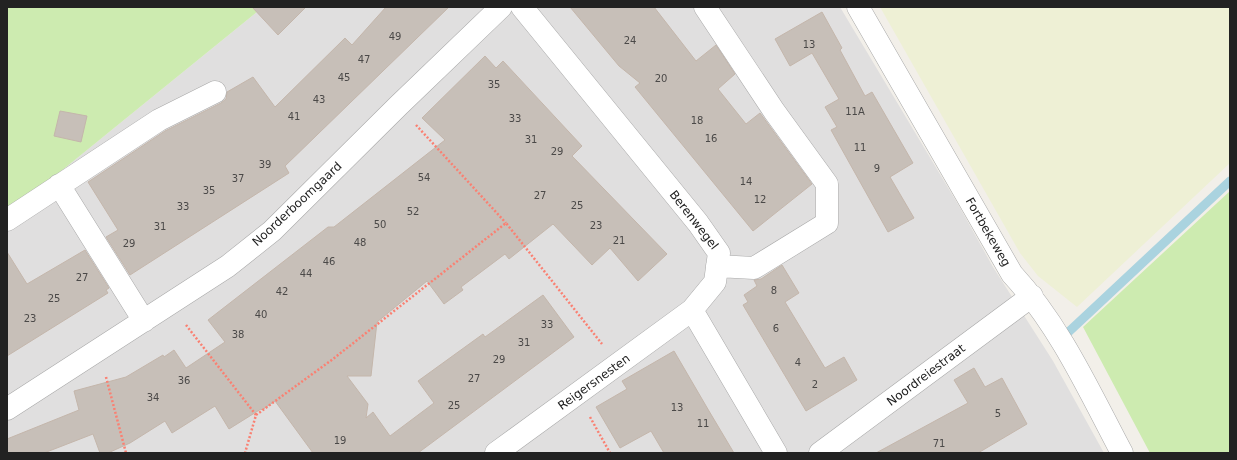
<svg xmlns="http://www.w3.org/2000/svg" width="1237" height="460" font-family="'DejaVu Sans',sans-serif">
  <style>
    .residential { fill: #e0dfdf }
    .farmland { fill: #eef0d5 }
    .grass { fill: #cdebb0 }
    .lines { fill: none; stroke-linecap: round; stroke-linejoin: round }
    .stream { stroke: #aad3df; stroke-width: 9 }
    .building { fill: #c7bfb8; stroke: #c4b6ab }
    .minor-casing { stroke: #a9a9a9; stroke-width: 23 }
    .path { stroke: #fa8072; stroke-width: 2.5; stroke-dasharray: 2 2; stroke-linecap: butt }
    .minor { stroke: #fff; stroke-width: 22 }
    .labels { text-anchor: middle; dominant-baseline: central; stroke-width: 4; stroke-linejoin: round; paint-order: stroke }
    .number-label { font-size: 10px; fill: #4b4948 }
    .street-label { font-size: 12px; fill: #222; stroke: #fff }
  </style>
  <rect width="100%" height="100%" fill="#f2efe9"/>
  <path class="residential" d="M263,7H840L959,206L993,267L1053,361L1104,453H7V215Z"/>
  <path class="farmland" d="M880,7H1230V163L1077,307L1038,276L1020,253Z"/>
  <path class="grass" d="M7,7H263L7,215Z
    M1230,191V453H1150L1083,327Z"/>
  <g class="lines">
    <path class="stream" d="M1061,339L1230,181"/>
  </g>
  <path class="building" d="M252,7H306L278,35Z
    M386,7H449L285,166L289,173L130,275L106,237L118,230L88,182L165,131L221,103L226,99L227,92L253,77L275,107L345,38L352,45Z
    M570,7H654L696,61L716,45L735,74L718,89L746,124L760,113L812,184L753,231L635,87L640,83L619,66Z
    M822,12L842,48L840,50L865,96L872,92L913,163L890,177L914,218L888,232L831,130L837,127L825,107L839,99L812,53L790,66L775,39Z
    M485,56L496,68L503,61L582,146L572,156L667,254L638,281L610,248L592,265L553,224L509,259L505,254L461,287L463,290L444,304L427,281L377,322L371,376H347L368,404L366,418L373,412L390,436L434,403L418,381L483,334L485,337L543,295L574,337L418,453H313L275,401L262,410L261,409L229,429L215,406L172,433L165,421L130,443L108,453H100L93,434L44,453H7V439L79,410L74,391L126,377L163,355L164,357L174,350L186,368L225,342L208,320L328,227H334L445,140L422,118Z
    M60,111L87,116L81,142L54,136Z
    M85,250L109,288L106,290L108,293L7,356V252L27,284Z
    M782,265L799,293L785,302L825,368L844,357L857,380L806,411L743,305L748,302L744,295L757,286L754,280L761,279Z
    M674,351L709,411L734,453H664L651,431L620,448L596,407L627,389L622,381Z
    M974,368L985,387L1002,378L1027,424L978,453H876L968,403L954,380Z"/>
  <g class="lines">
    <defs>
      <path id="minor" d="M522,7L698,223L719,253L715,282L692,310L776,453
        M705,7L774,111L827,184V223L754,268L717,266
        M858,7L1012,274C1060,326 1089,391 1122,453
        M59,185L144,321
        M7,220L159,120L215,92
        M7,409L228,266L272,231L398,106L501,7
        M496,453L692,310
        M820,453L1032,296"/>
    </defs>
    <use href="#minor" class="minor-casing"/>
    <path class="path" d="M416,125L506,223
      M186,325L256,415L245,453
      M106,377L126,453
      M256,415L333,359L506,223L602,344
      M590,417L610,453"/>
    <use href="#minor" class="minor"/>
  </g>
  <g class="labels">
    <g class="number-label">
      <text x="395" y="36">49</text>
      <text x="630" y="40">24</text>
      <text x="809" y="44">13</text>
      <text x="364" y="59">47</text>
      <text x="344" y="77">45</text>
      <text x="661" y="78">20</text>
      <text x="494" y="84">35</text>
      <text x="319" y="99">43</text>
      <text x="855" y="111">11A</text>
      <text x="294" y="116">41</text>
      <text x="515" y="118">33</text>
      <text x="697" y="120">18</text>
      <text x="711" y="138">16</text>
      <text x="531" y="139">31</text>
      <text x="860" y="147">11</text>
      <text x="557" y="151">29</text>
      <text x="265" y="164">39</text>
      <text x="877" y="168">9</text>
      <text x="424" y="177">54</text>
      <text x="238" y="178">37</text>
      <text x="746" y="181">14</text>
      <text x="209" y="190">35</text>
      <text x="540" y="195">27</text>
      <text x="760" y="199">12</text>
      <text x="577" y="205">25</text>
      <text x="183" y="206">33</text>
      <text x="413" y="211">52</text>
      <text x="380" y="224">50</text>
      <text x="596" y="225">23</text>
      <text x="160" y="226">31</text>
      <text x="619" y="240">21</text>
      <text x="360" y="242">48</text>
      <text x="129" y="243">29</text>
      <text x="329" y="261">46</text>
      <text x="306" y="273">44</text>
      <text x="82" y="277">27</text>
      <text x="774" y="290">8</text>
      <text x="282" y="291">42</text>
      <text x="54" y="298">25</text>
      <text x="261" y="314">40</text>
      <text x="30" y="318">23</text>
      <text x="547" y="324">33</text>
      <text x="776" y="328">6</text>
      <text x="238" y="334">38</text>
      <text x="524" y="342">31</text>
      <text x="499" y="359">29</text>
      <text x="798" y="362">4</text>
      <text x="474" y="378">27</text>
      <text x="184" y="380">36</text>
      <text x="815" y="384">2</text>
      <text x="153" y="397">34</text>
      <text x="454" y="405">25</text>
      <text x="677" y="407">13</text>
      <text x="998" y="413">5</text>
      <text x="703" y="423">11</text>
      <text x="340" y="440">19</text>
      <text x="939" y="443">71</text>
    </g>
    <g class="street-label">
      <text transform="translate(297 204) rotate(-43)">Noorderboomgaard</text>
      <text transform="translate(694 220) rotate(52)">Berenwegel</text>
      <text transform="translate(988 232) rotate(60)">Fortbekeweg</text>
      <text transform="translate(926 375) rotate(-37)">Noordreiestraat</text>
      <text transform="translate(594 382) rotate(-36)">Reigersnesten</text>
    </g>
  </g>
  <rect width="1237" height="460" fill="none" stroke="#222222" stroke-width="16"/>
</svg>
